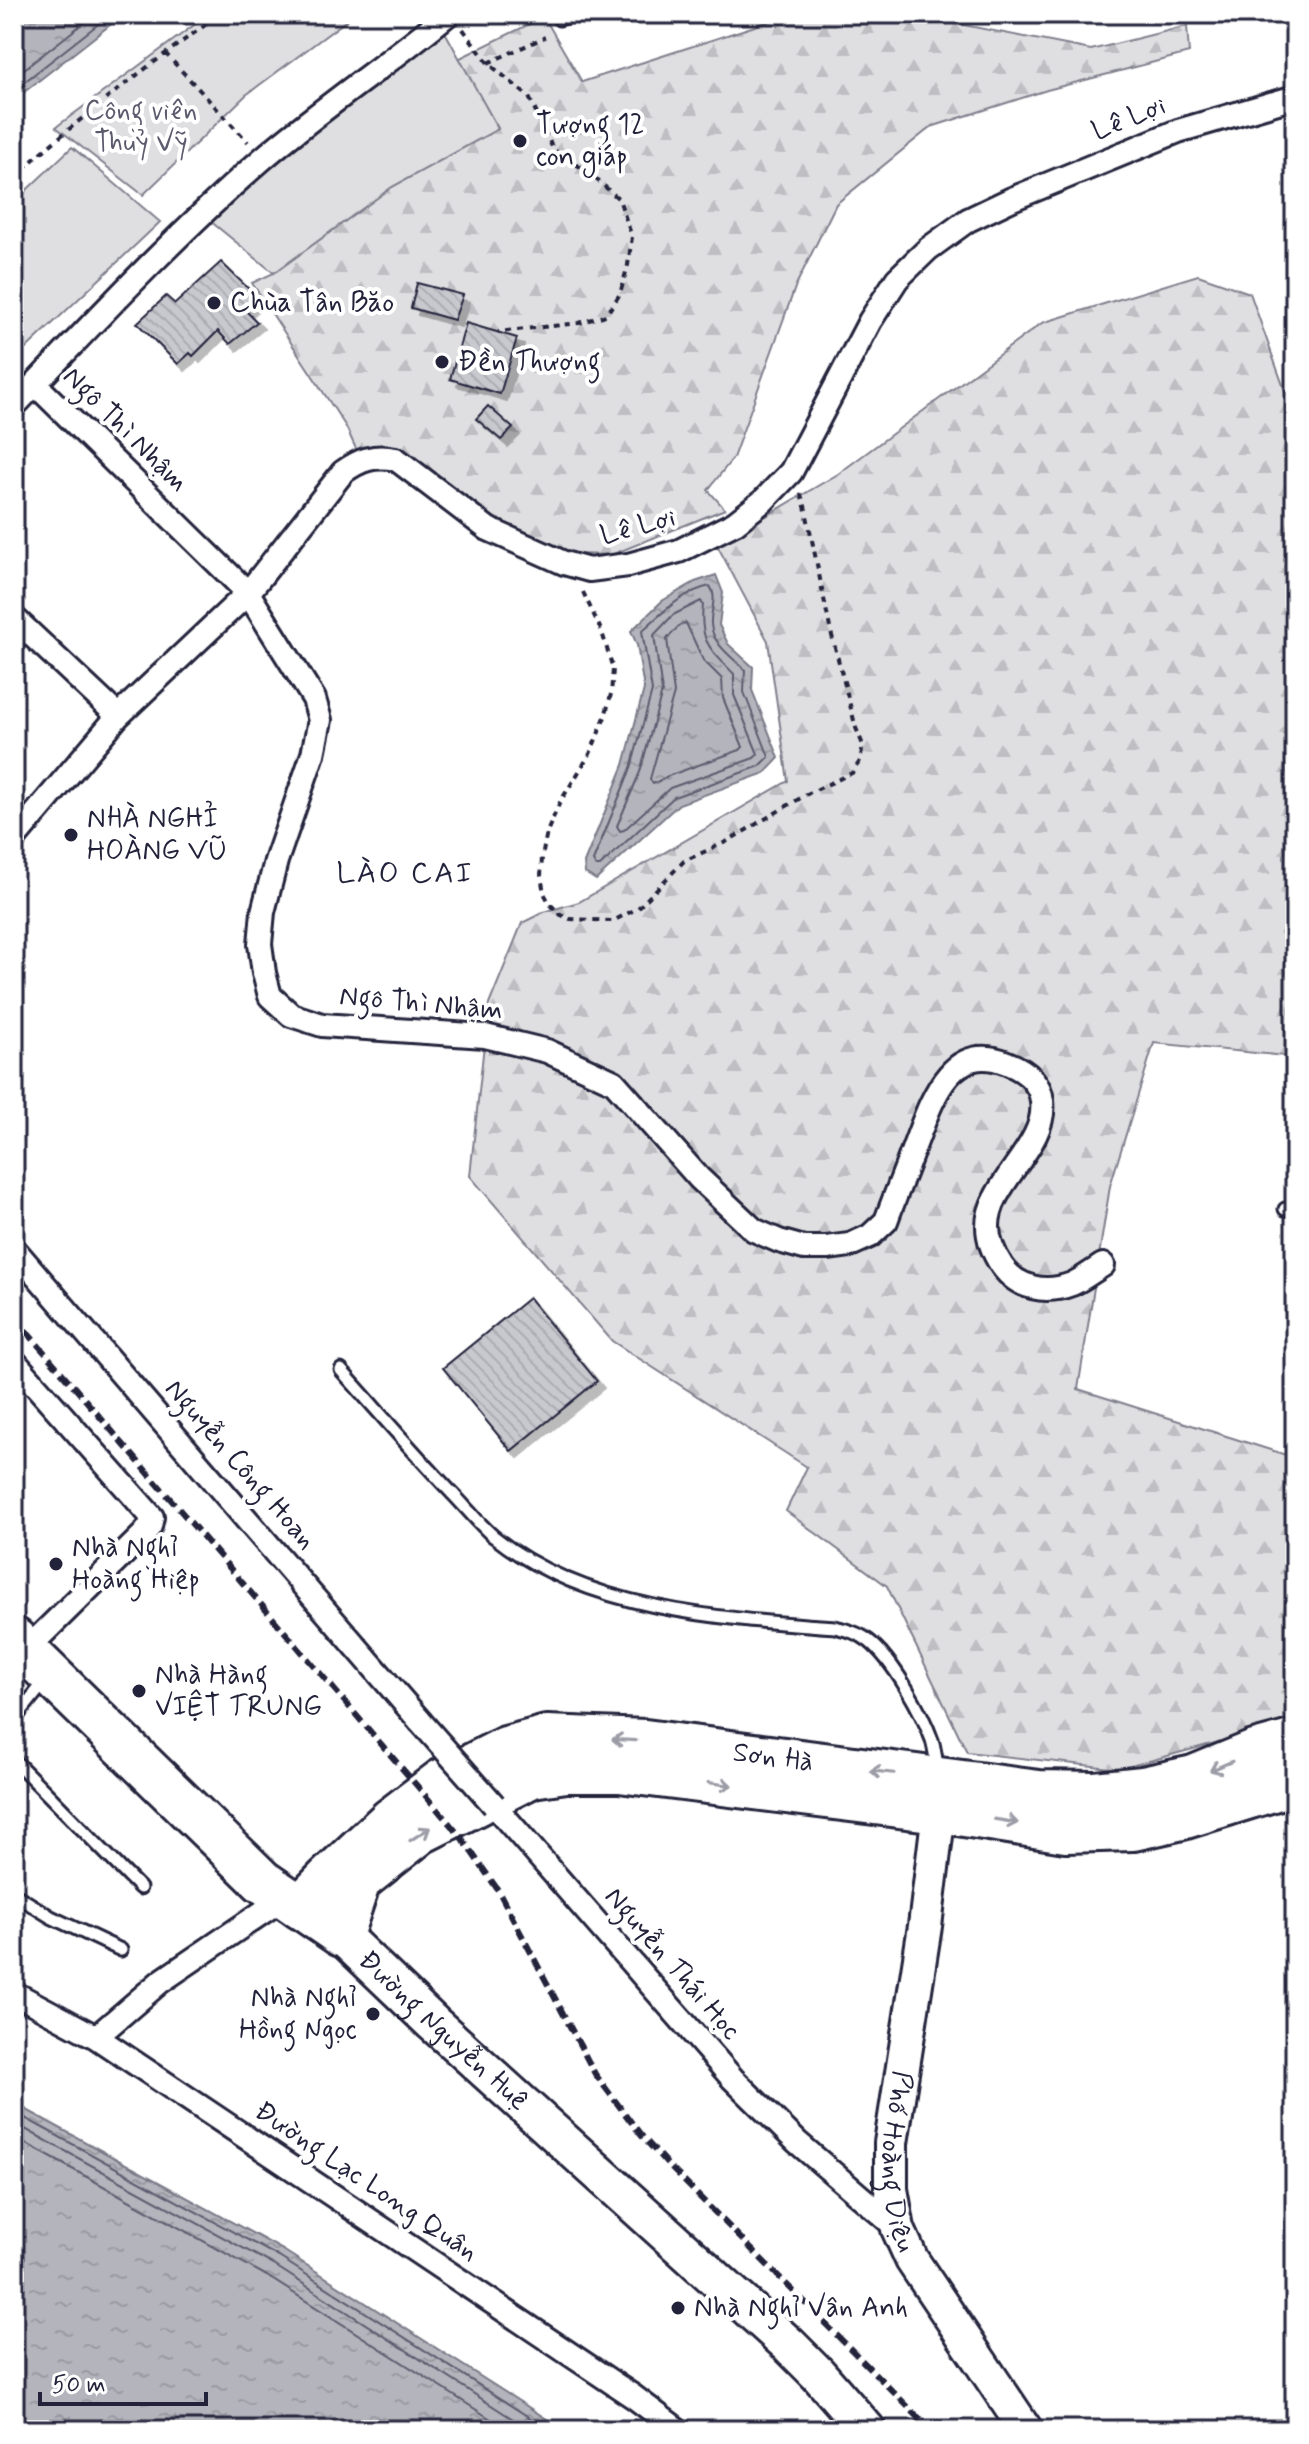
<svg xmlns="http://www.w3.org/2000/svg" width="1309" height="2444" font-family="Mynerve,sans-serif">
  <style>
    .forest { fill: url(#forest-firs); stroke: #80808e; stroke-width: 2 }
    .park { fill: #dfdfe2; stroke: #80808e; stroke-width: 2 }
    .water { fill: url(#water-ripples); stroke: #7a7a88; stroke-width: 2 }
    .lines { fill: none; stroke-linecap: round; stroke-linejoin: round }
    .shore { stroke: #5c5c6f; stroke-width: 2 }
    .building { fill: url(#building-back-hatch); stroke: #22223b; stroke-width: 2; filter: url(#shadow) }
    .lane-casing { stroke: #22223b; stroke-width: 17 }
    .street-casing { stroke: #22223b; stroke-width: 28 }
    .secondary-casing { stroke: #22223b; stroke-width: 38 }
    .primary-casing { stroke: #22223b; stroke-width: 42 }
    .highway-casing { stroke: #22223b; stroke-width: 48 }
    .path { stroke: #22223b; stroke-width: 4; stroke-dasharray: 6 6; stroke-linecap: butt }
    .lane { stroke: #fff; stroke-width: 11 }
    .street { stroke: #fff; stroke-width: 22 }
    .secondary { stroke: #fff; stroke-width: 32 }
    .primary { stroke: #fff; stroke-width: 36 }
    .highway { stroke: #fff; stroke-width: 42 }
    .rail { stroke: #22223b; stroke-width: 6; stroke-dasharray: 12 6; stroke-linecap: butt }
    .street-bridge-casing { stroke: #22223b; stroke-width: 28; stroke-linecap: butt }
    .street-bridge { stroke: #fff; stroke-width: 22 }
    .oneway { stroke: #9c9ca7 }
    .poi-dot { fill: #22223b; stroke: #fff; stroke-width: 3 }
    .labels { text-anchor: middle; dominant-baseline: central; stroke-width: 8; stroke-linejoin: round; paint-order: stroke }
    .park-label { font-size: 28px; fill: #5b5b6d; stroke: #fff }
    .street-label { font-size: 28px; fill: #22223b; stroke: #fff }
    .poi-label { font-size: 28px; fill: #22223b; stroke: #fff; text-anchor: start }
    .neighbourhood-label { font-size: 30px; letter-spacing: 2px; fill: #22223b; stroke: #fff }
  </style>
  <defs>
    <pattern id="forest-firs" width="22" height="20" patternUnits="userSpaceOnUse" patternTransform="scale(2)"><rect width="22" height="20" fill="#dfdfe2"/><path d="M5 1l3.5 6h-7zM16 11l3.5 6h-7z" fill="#bfbfc3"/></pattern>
    <pattern id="water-ripples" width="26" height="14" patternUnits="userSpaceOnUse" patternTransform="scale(2)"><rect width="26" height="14" fill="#b4b4bc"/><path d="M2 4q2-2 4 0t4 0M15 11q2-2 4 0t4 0" fill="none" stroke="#9a9aa2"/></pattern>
    <pattern id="building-back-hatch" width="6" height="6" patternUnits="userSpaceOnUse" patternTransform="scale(2)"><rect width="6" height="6" fill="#c8c8cf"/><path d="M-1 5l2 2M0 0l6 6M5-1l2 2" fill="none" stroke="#acacb3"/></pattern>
    <filter id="shadow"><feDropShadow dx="7" dy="7" stdDeviation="0" flood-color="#0004"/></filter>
  </defs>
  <rect width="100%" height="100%" fill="#fff"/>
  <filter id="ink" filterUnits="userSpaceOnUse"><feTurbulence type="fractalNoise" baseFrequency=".0125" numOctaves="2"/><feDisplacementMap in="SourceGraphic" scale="16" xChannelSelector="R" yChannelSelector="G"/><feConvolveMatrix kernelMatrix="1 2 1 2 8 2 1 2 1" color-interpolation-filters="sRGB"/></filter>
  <g filter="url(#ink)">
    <path class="forest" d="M792,14H908L1091,50L1187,26L1189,53L1047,90L931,127L836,204L796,285L733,458L708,490L725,509L611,555L576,554L493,522L387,444L357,451L346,427L252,283L274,273L392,187L498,128L458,59L544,17L582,82Z
      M1198,275L1250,293L1295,419V1057L1154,1043L1110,1186L1078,1389L1286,1455L1295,1454V1721L1120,1769L967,1752L887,1586L786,1511L807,1467L612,1341L470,1176L488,1007L522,923L544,912L579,902L788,781L768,641L717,545L838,474L1042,323Z"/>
    <path class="park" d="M209,14H355L246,95L143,195L56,127Z
      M444,30L498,129L392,187L274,273L204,216Z
      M72,147L160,222L16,358L14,357V202Z"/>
    <path class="water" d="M14,14H124L14,100Z
      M716,575L723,593L719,625L728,644L753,667L752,690L779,758L765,773L679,804L596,880L585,873L584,863L624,765L644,689L637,645L631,631L662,601L695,582Z
      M14,2103L283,2250L564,2430H14Z"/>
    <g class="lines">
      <path class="shore" d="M14,77L95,14
        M14,90L111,14
        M710,586C718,598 710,610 711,624C712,644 732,657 745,670L744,692L769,757L760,766L674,797L600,866H596L593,861L631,768L652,691L642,631C662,613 682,592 710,586Z
        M701,601L703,605C699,642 710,649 734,674V695L758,754L754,758L670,788L624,830L620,831L617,826L640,772L662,692L654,635L673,615Z
        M686,623L703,660L722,679L723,698L743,747L740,750L668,776L653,784L650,779L674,693L667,639L680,625Z
        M14,2112L279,2257L549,2430
        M14,2123L274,2265L530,2430
        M14,2137L267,2276L508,2430"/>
    </g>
    <path class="building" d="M221,262L258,298L245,310L257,322L230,344L218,331L193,356L190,353L178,364L137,323L166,296L175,304Z
      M417,283L463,295L454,320L411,308Z
      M466,323L517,338L500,394L450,379Z
      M488,406L513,428L501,440L476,419Z
      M529,1298L597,1381L511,1451L443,1368Z"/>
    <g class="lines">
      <defs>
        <path id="lane" d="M559,19L578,14
          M1285,1209L1295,1210
          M341,1370C377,1410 413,1452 451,1492C465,1506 478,1523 493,1536C585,1610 721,1619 835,1627C847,1630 859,1633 869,1641C893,1660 922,1712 932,1740C935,1750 936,1761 938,1771
          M14,1720L46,1680
          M14,1760L140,1888
          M14,1894L51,1917L121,1950"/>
        <path id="street" d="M35,384L248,593L314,699L320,720L313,754L276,861L263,912L260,944L264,973L270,996L291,1015L322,1025L485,1036L547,1051L614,1082L699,1178L754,1230L779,1241L804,1248H827L850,1245L870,1236L886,1221C895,1196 905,1172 914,1147C930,1106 948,1039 1007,1063C1025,1070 1040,1081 1042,1101C1048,1146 988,1182 988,1226C988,1241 994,1254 1002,1266C1018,1289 1046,1294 1072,1284C1083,1279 1093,1271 1103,1265
          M14,406C94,322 173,237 260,161C320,109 387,65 448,14
          M14,618L118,716
          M14,839L118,716L248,593L343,472C361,459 374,455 396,459L488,529L564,563L589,570L628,565L679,551L735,523L763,501L791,472L870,321L897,279L928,249L968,220L1012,199L1178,131L1295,97
          M14,1249L420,1721
          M14,1361L152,1517L150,1526L145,1533L25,1651
          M494,1805L733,2079L797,2142L898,2229
          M14,1993L96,2037L634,2397L678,2430
          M96,2037L160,1982L285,1897"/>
        <g id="secondary">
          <path id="s1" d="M939,1811L925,1926L891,2143V2189L898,2229L912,2260L1026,2430"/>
        </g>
        <g id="primary">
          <path id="s2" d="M341,1935L433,2023L789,2345L818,2374L867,2430"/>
        </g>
        <g id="highway">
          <path d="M14,1639L262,1881L341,1935L359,1881L421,1832L532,1776L566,1771H619L939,1811L1066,1831L1133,1829L1182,1818L1295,1783"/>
          <path id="s3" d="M300,1907L328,1878L390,1820L441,1781L506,1748L547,1737L645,1741L1039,1792L1095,1793L1143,1788L1194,1777L1255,1752L1295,1741"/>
        </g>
      </defs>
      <use href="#lane" class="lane-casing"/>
      <use href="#street" class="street-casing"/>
      <use href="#secondary" class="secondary-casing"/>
      <use href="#primary" class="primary-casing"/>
      <use href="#highway" class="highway-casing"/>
      <path class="path" d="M463,29L488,63L529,97L553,149L589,173L619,199L632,237L628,265L620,294L606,315L579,323L498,332
        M165,53L248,142
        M488,63L545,37
        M14,177C79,118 149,64 221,14
        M583,592L602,632L613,669L611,694L605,717L590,754L560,802L547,832L542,857L541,876L544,893L550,904L561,915L570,919L613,921L638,908L684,861L726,842L809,793L852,773L860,761L863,745L856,728L830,628L805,506L800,492"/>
      <use href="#lane" class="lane"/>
      <use href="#street" class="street"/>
      <use href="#secondary" class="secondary"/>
      <use href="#primary" class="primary"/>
      <use href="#highway" class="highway"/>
      <path class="rail" d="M14,1317L461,1837L498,1890L595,2074L641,2135L667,2164L931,2430"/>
      <defs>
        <path id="street-bridge" d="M420,1721L494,1805"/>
      </defs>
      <use href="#street-bridge" class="street-bridge-casing"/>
      <use href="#street-bridge" class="street-bridge"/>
    </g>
    <defs><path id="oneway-shaft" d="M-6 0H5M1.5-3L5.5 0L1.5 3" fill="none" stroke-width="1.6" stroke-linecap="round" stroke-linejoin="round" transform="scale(2)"/></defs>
    <g class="oneway">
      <use href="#oneway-shaft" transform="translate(624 1740) rotate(-177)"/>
      <use href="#oneway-shaft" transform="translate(1221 1766) rotate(157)"/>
      <use href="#oneway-shaft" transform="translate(882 1772) rotate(-174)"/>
      <use href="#oneway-shaft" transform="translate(720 1784) rotate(7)"/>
      <use href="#oneway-shaft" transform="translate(1006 1821) rotate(9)"/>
      <use href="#oneway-shaft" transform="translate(420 1834) rotate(-33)"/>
    </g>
  </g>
  <g class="poi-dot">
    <circle cx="520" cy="141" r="8"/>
    <circle cx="214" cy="303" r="8"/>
    <circle cx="442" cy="362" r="8"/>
    <circle cx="71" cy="835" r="8"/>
    <circle cx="56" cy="1564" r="8"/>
    <circle cx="139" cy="1691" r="8"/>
    <circle cx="373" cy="2014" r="8"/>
    <circle cx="678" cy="2308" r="8"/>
  </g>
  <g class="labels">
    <g class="park-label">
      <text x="141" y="111">Công viên<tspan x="141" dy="32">Thuỷ Vỹ</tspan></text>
    </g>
    <g class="street-label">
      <text transform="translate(1129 119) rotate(-22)">Lê Lợi</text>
      <text transform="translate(125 430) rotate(45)">Ngô Thì Nhậm</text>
      <text transform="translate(638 527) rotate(-15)">Lê Lợi</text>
      <text transform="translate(421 1004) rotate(5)">Ngô Thì Nhậm</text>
      <text transform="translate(240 1465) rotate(49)">Nguyễn Công Hoan</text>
      <text stroke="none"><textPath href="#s3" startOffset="532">Sơn Hà</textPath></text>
      <text transform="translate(672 1964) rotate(49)">Nguyễn Thái Học</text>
      <text stroke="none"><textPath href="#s2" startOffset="140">Đường Nguyễn Huệ</textPath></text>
      <text stroke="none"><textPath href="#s1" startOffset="354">Phố Hoàng Diệu</textPath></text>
      <text transform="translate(366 2182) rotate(34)">Đường Lạc Long Quân</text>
    </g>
    <g class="poi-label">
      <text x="536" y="125">Tượng 12<tspan x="536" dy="32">con giáp</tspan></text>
      <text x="230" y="303">Chùa Tân Băo</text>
      <text x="458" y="362">Đền Thượng</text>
      <text x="87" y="819">NHÀ NGHỈ<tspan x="87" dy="32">HOÀNG VŨ</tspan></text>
      <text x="72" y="1548">Nhà Nghỉ<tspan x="72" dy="32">Hoàng Hiệp</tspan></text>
      <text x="155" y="1675">Nhà Hàng<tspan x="155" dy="32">VIỆT TRUNG</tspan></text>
      <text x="357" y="1998" text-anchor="end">Nhà Nghỉ<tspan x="357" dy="32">Hồng Ngọc</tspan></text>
      <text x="694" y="2308">Nhà Nghỉ Vân Anh</text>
    </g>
    <g class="neighbourhood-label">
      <text x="405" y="873">LÀO CAI</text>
    </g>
  </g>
  <rect width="1309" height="2444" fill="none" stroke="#fff" stroke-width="48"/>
  <rect x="24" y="24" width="1261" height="2396" fill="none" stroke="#22223b" stroke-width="3" filter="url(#ink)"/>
  <path d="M40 2392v12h166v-12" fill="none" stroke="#22223b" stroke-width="4"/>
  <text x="52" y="2392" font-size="24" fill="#22223b" stroke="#ffffff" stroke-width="6" paint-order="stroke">50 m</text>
</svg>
